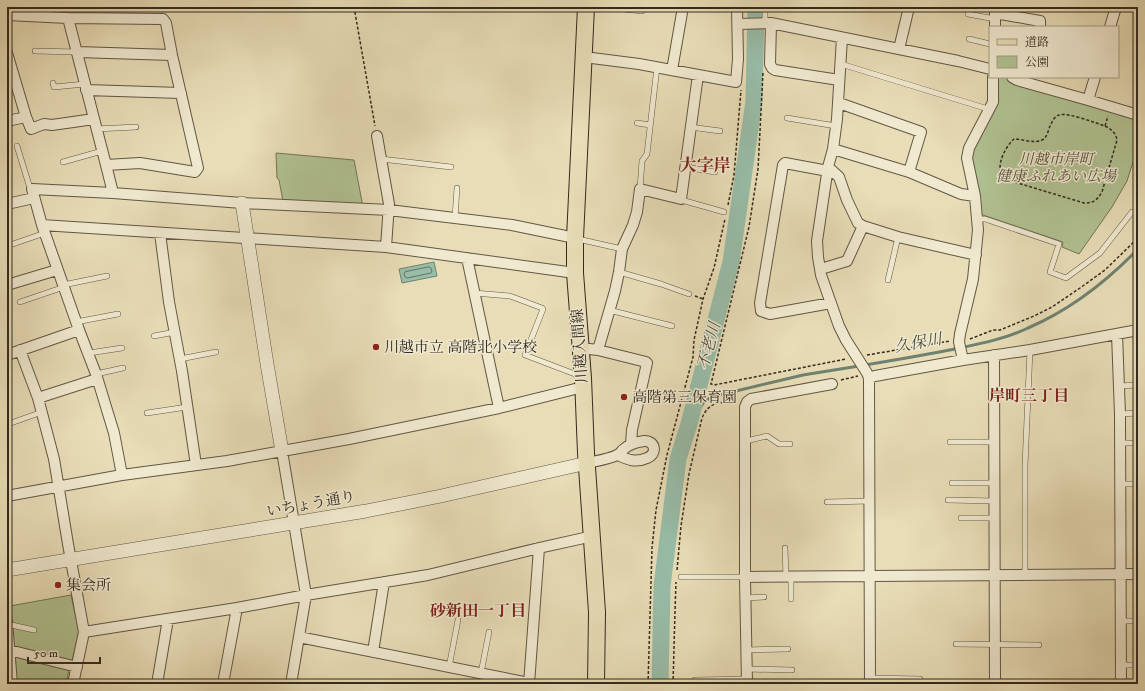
<svg xmlns="http://www.w3.org/2000/svg" width="1145" height="691" font-family="'IM FELL DW Pica','Noto Serif JP',serif">
  <style>
    .green { fill: #b1c292; stroke: #727658 }
    .water { fill: #98bda8; stroke: #6f8271 }
    .lines { fill: none; stroke-linecap: round; stroke-linejoin: round }
    .shore { stroke: #657464; stroke-width: 1 }
    .stream { stroke: #6f8271; stroke-width: 3 }
    .river { stroke: #98bda8; stroke-width: 17 }
    .service-casing { stroke: #605745; stroke-width: 6 }
    .minor-casing { stroke: #605745; stroke-width: 12 }
    .tertiary-casing { stroke: #605745; stroke-width: 14 }
    .primary-casing { stroke: #322a1f; stroke-width: 18 }
    .path { stroke: #322a1f; stroke-width: 1.5; stroke-dasharray: 3 2; stroke-linecap: butt }
    .service { stroke: #f0e9d0; stroke-width: 5 }
    .minor { stroke: #f0e9d0; stroke-width: 10 }
    .tertiary { stroke: #f0e9d0; stroke-width: 13 }
    .primary { stroke: #e8ddb7; stroke-width: 16 }
    .poi-dot { fill: #8f2418; stroke: #f0e9d0; stroke-width: 1.5 }
    .labels { text-anchor: middle; dominant-baseline: central; stroke-width: 3; stroke-linejoin: round; paint-order: stroke }
    .park-label { font-size: 15px; font-style: italic; fill: #52503c; stroke: #f0e9d0 }
    .street-label { font-size: 15px; fill: #322a1f; stroke: #f0e9d0 }
    .poi-label { font-size: 15px; fill: #322a1f; stroke: #f0e9d0; text-anchor: start }
    .water-label { font-size: 16px; font-style: italic; fill: #4c4f41; stroke: #f0e9d0 }
    .neighbourhood-label { font-size: 16px; font-weight: bold; fill: #7a1f14; stroke: #f0e9d0 }
    .quarter-label { font-size: 17px; font-weight: bold; fill: #7a1f14; stroke: #f0e9d0 }
  </style>
  <rect width="100%" height="100%" fill="#e8ddb7"/>
  <filter id="stains"><feTurbulence type="fractalNoise" baseFrequency=".005" numOctaves="4"/><feColorMatrix values="0 0 0 0 .2 0 0 0 0 .09 0 0 0 0 .02 0 0 0 .5 -.17"/></filter>
  <radialGradient id="worn" r=".72"><stop offset=".6" stop-color="#630" stop-opacity="0"/><stop offset="1" stop-color="#630" stop-opacity=".3"/></radialGradient>
  <path class="green" d="M999,77H1005L1013,82L1052,95L1097,107L1138,120V146L1127,181L1112,207L1079,254L1062,247L1063,242L980,214L971,151L996,79Z
    M276,153L354,160L363,207L283,201L279,180L277,178Z
    M71,595L79,632L72,661L12,647L10,606Z
    M16,656L69,670L66,684H16L13,658Z"/>
  <path class="water" d="M434,262L437,276L402,283L399,269Z"/>
  <g class="lines">
    <path class="shore" d="M429,267L431,268L432,271L431,273L407,278L405,277L404,274L405,272Z"/>
    <path class="stream" d="M865,365C895,360 925,355 955,349C979,344 1005,339 1028,328C1070,310 1106,282 1138,249
      M689,424L704,402L711,397L803,375L859,366"/>
    <path class="river" d="M660,684L662,586L678,459L689,424L731,262L754,101L756,7"/>
    <defs>
      <path id="service" d="M605,7L642,11
        M968,14L995,19
        M765,23V7
        M969,39L990,44
        M35,51L77,52
        M841,64L988,109
        M53,83L54,87L85,84
        M787,118L836,126
        M637,123L650,125
        M690,127L720,131
        M96,129L136,127
        M17,146L29,185L32,189
        M381,159L451,167
        M63,162L102,151
        M685,167L715,172
        M640,189L642,161L647,154L657,67
        M681,199L685,201L724,212
        M455,218L457,188
        M977,219H985L1059,244L1050,272L1066,278L1100,253L1132,212L1138,214
        M578,239L622,249
        M7,246L45,233
        M619,272L661,284L689,294
        M1136,279L1138,330
        M888,280L898,237
        M63,285L107,276
        M474,293L510,296L542,308L543,309L525,355L580,376
        M20,302L64,287
        M609,310L672,326
        M76,322L118,314
        M154,336L175,332
        M89,353L122,348
        M180,359L216,352
        M96,374L123,368
        M1119,386L1138,385
        M147,413L187,407
        M1120,414L1138,413
        M11,423L42,412
        M746,441L767,436L779,444H790
        M950,442H995
        M1120,443H1138
        M952,483H995
        M1120,484H1138
        M948,500L995,501
        M827,502L870,501
        M961,518H995
        M785,548L786,577
        M1025,575V465L1030,350
        M681,577H745
        M791,577V599
        M745,598L764,597
        M1121,621H1138
        M7,624L34,630
        M956,644L1039,645
        M746,650L788,649
        M1120,665H1138
        M449,667L458,620
        M747,669L792,670
        M481,673L489,632
        M870,678L920,679
        M695,680L747,679"/>
      <path id="minor" d="M995,7V27
        M995,13L1040,21V27
        M7,15L68,18L163,19L166,23L172,55L198,168L195,172L140,163L106,165L68,18
        M771,23L770,64L772,68L775,70L839,80
        M738,24L771,23L958,61L990,69
        M1110,27L1116,7
        M842,38L837,119L833,149L828,167L817,241L818,257L821,275L839,326L846,340L867,373L869,378L870,684
        M899,49L909,7
        M77,52L172,55
        M7,53L26,117L7,121
        M584,57L639,64L736,82L738,59L737,7
        M672,70L683,7
        M1012,77L1017,80L1088,100L1138,115
        M86,90L181,93
        M1088,100L1095,77
        M839,103L921,132L909,172
        M26,117L31,129L44,124L52,125L94,119
        M377,136L389,204L386,247
        M833,149L909,172L961,194L975,196
        M106,165L113,193
        M828,171L785,163L783,165L760,303L761,311L770,314L831,303
        M7,204L34,198
        M42,225L386,247L575,273
        M863,226L898,237L976,255
        M160,233L169,302L182,371L196,465
        M467,258L499,408
        M821,269L847,261L863,226L858,223L847,200L839,177L828,167
        M7,285L57,270
        M1117,334L1120,414L1121,684
        M580,348L598,350L646,362L647,363L632,430L631,444
        M20,350L38,398L54,459L68,544L84,632L73,684
        M598,350L615,291L619,272L622,249L633,225L637,212L640,189L681,199L698,75
        M7,355L79,330
        M994,355L995,684
        M963,360L959,342L960,334L973,279L978,230L975,196L967,158L969,148L993,102V77
        M869,378L875,376L963,360L1030,350L1138,330
        M38,398L97,379
        M282,451L306,595L291,684
        M587,463C596,461 610,459 617,455C620,454 621,451 624,449C629,444 637,442 644,441C655,440 658,454 647,458C636,463 628,460 618,455
        M122,475L114,433L96,374L79,330L42,225L32,189L113,193L242,203L389,210L512,225L575,238
        M7,496L122,475L227,461L349,439L499,408L583,387
        M745,577L1138,574
        M7,622L12,684
        M84,632L237,608L306,595L428,575L539,548L593,536
        M299,637L529,683
        M9,650L77,667
        M373,652L384,582
        M157,684L168,619
        M223,684L237,608
        M529,684L539,548
        M747,684L745,577V407L747,402L751,399L832,384"/>
      <path id="tertiary" d="M242,203L267,364L282,451
        M7,570L366,511L441,496L587,463"/>
      <path id="primary" d="M586,7L575,238V273L583,378L586,453L597,612L596,684"/>
    </defs>
    <use href="#service" class="service-casing"/>
    <use href="#minor" class="minor-casing"/>
    <use href="#tertiary" class="tertiary-casing"/>
    <use href="#primary" class="primary-casing"/>
    <path class="path" d="M354,7L375,126
      M763,73L758,169L749,227L711,384L714,385L846,359
      M1105,126C1111,129 1116,133 1117,140L1102,192C1097,200 1094,203 1084,203L1011,181C1007,179 1003,176 1001,172C997,162 1007,145 1014,139C1022,139 1035,144 1042,140C1048,137 1048,129 1051,124C1053,120 1055,116 1059,115C1067,112 1096,123 1105,126L1108,116
      M728,205L734,175L741,90
      M695,296L703,299
      M970,339L993,330H1000L1034,316L1052,307L1080,288L1105,270L1138,238
      M867,355L950,341
      M841,380L858,376
      M677,570L681,526L689,474L702,418C709,401 720,403 736,401
      M648,684L652,548L656,510L667,455L693,357L694,340L703,299L714,268L725,219
      M673,684L675,612L676,582"/>
    <use href="#service" class="service"/>
    <use href="#minor" class="minor"/>
    <use href="#tertiary" class="tertiary"/>
    <use href="#primary" class="primary"/>
  </g>
  <g class="poi-dot">
    <circle cx="376" cy="347" r="4"/>
    <circle cx="624" cy="397" r="4"/>
    <circle cx="58" cy="585" r="4"/>
  </g>
  <g class="labels">
    <g class="park-label">
      <text x="1056" y="159">川越市岸町<tspan x="1056" dy="17">健康ふれあい広場</tspan></text>
    </g>
    <g class="street-label">
      <text transform="translate(580 346) rotate(-94)">川越入間線</text>
      <text transform="translate(311 504) rotate(-10)">いちょう通り</text>
    </g>
    <g class="poi-label">
      <text x="384" y="347">川越市立 高階北小学校</text>
      <text x="632" y="397">高階第三保育園</text>
      <text x="66" y="585">集会所</text>
    </g>
    <g class="water-label">
      <text transform="translate(918 343) rotate(-10)">久保川</text>
      <text transform="translate(709 346) rotate(-75)">不老川</text>
    </g>
    <g class="neighbourhood-label">
      <text x="1029" y="396">岸町三丁目</text>
      <text x="478" y="611">砂新田一丁目</text>
    </g>
    <g class="quarter-label">
      <text x="705" y="166">大字岸</text>
    </g>
  </g>
  <rect width="1145" height="691" fill="none" stroke="#e8ddb7" stroke-width="24"/>
  <rect x="8" y="8" width="1129" height="675" fill="none" stroke="#322a1f" stroke-width="2"/>
  <rect x="12" y="12" width="1121" height="667" fill="none" stroke="#322a1f"/>
  <rect x="989" y="26" width="130" height="52" fill="#f0e9d0" stroke="#a49d89"/>
  <rect x="997" y="39" width="20" height="6" fill="#e8ddb7" stroke="#a49d89"/>
  <text x="1025" y="46" font-size="12" fill="#322a1f">道路</text>
  <rect x="997" y="56" width="20" height="12" fill="#b1c292" stroke="#a49d89"/>
  <text x="1025" y="66" font-size="12" fill="#322a1f">公園</text>
  <path d="M28 657v6h72v-6" fill="none" stroke="#322a1f" stroke-width="2"/>
  <text x="34" y="657" font-size="12" fill="#322a1f" stroke="#f0e9d0" stroke-width="3" paint-order="stroke">50 m</text>
  <rect width="100%" height="100%" filter="url(#stains)"/>
  <rect width="100%" height="100%" fill="url(#worn)"/>
</svg>
